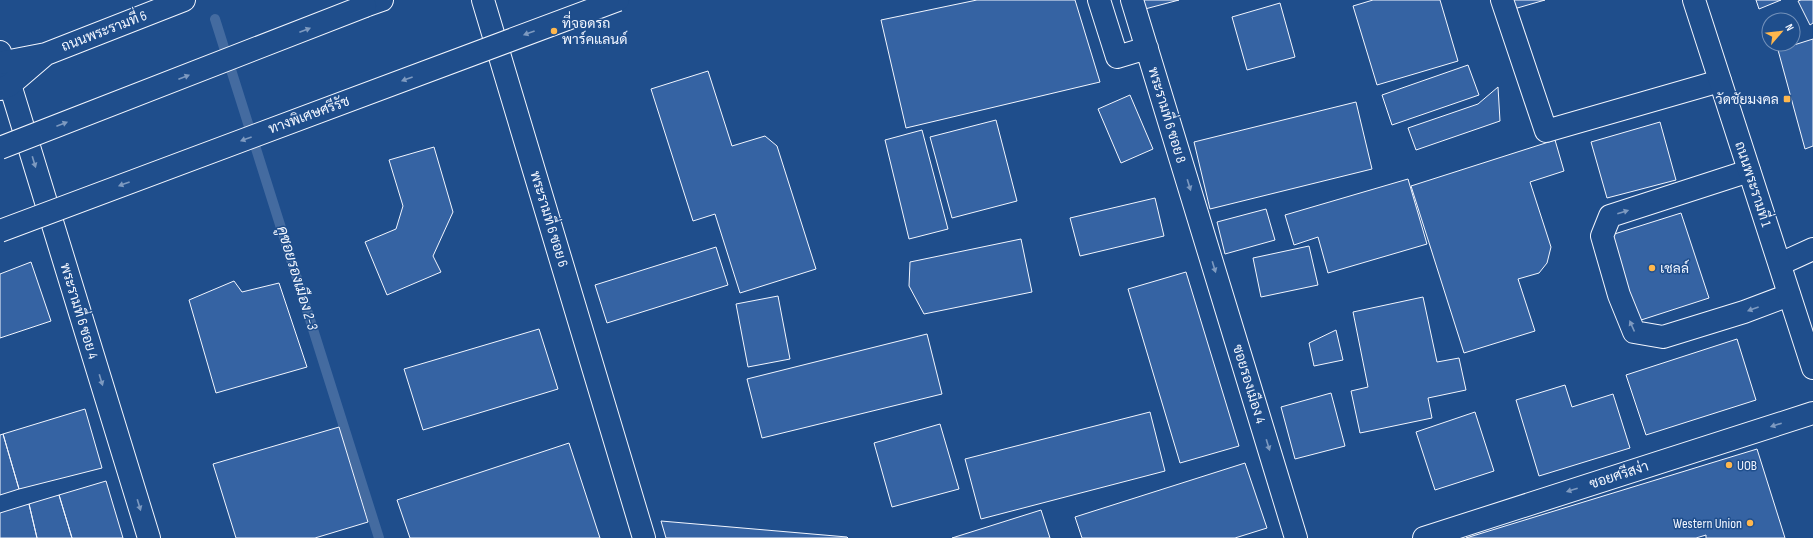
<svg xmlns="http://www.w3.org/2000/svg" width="1813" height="538" font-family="'Sofia Sans Condensed',Sarabun,sans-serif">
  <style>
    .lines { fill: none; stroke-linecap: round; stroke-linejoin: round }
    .stream { stroke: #446ba0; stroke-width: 10 }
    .building { fill: #3563a3; stroke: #f2f6ff }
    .minor-casing { stroke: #f2f6ff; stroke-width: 24 }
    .major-casing { stroke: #f2f6ff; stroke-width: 24 }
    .highway-casing { stroke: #f2f6ff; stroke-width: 24 }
    .minor { stroke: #1f4e8c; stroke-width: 22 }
    .major { stroke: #1f4e8c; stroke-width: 22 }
    .highway { stroke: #1f4e8c; stroke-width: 22 }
    .highway-bridge-casing { stroke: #f2f6ff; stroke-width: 24; stroke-linecap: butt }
    .highway-bridge { stroke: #1f4e8c; stroke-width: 22 }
    .oneway { fill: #7e9ac0 }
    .poi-dot { fill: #ffb74d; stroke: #1f4e8c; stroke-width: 1.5 }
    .labels { text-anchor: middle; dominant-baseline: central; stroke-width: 3; stroke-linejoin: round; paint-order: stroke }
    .poi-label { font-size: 14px; fill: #f2f6ff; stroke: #1f4e8c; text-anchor: start }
    .street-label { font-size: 14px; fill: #f2f6ff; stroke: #1f4e8c }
    .water-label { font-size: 15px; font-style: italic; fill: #f2f6ff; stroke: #1f4e8c }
  </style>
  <rect width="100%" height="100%" fill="#1f4e8c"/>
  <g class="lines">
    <path class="stream" d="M215,19L379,538"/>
  </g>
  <path class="building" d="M977,0H1075L1100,82L906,128L881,20Z
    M1143,0H1179L1145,9Z
    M1373,0H1440L1458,61L1377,85L1353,6Z
    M1503,0H1545L1507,11Z
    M1756,0H1781L1759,9Z
    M1801,0H1813V23L1810,25L1798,1Z
    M1280,3L1295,57L1247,70L1232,17Z
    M1813,39V146L1805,149L1778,50Z
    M1468,65L1479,95L1392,125L1382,95Z
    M708,71L732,146L765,136L777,146L816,269L740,293L715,214L693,221L651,89Z
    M1498,87L1500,121L1416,150L1408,128L1478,104Z
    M1130,95L1153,149L1121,163L1098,109Z
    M1356,102L1372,169L1210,209L1194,142Z
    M996,120L1017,201L952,218L930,137Z
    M1660,122L1676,180L1607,198L1591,142Z
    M922,130L948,229L909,239L885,140Z
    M1555,140L1564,171L1530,182L1551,247L1547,263L1539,273L1518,279L1535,331L1464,353L1411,186Z
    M434,147L453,212L433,256L441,272L387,295L365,242L396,229L403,206L389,160Z
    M1408,179L1427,244L1328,273L1318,237L1294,245L1285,215Z
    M1155,198L1164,236L1080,256L1070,218Z
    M1266,209L1275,240L1225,254L1217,222Z
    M1681,213L1709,298L1635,322L1608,236Z
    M1021,239L1032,292L924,314L909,286L910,262Z
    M1309,246L1318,285L1261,297L1253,258Z
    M716,247L728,285L607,323L595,285Z
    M31,262L51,321L0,338V274Z
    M1186,272L1239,446L1180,463L1128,289Z
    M234,281L242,292L279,283L307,367L216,393L189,300Z
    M778,296L790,359L748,367L736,304Z
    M1423,297L1437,362L1459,358L1466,390L1428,398L1432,418L1360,433L1351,391L1368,387L1353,312Z
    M539,329L558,389L423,430L404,369Z
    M1336,330L1343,360L1314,366L1309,343Z
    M927,334L942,394L762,438L747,379Z
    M1737,339L1756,400L1646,435L1626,375Z
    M1565,385L1572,407L1613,394L1630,448L1539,476L1516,400Z
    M1331,393L1345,446L1295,459L1281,407Z
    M85,409L102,468L19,489L3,434Z
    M1150,412L1165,471L981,519L965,459Z
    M1475,412L1494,471L1435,490L1416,432Z
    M940,424L959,489L892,507L874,443Z
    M339,427L368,522L315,538H236L213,464Z
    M3,434L19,489L0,495V435Z
    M569,443L600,538H410L397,500Z
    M1757,449L1785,538H1706V535L1696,538H1466Z
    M1245,463L1267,528L1235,538H1082L1075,517Z
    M106,481L123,538H72L59,495Z
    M59,495L72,538H37L29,504Z
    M29,504L37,538H0V513Z
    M1041,510L1050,538H952Z
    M661,521L847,537L848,538H666Z"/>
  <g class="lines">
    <defs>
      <path id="minor" d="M483,0L644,538
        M1099,0L1117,57L1147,48
        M1132,0L1296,538
        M1502,0L1546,131L1720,81
        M0,52L149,538
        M1749,171L1610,216L1602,236L1619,295L1634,332L1663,337L1744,312L1789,295
        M1780,264L1813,249
        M1424,538L1813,413"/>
      <path id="major" d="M1694,0L1813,368
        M0,63L46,54L184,0
        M0,89L10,85L46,54"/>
      <path id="highway" d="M365,6L382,0"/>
    </defs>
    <use href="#minor" class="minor-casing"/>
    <use href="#major" class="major-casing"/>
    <use href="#highway" class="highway-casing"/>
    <use href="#minor" class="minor"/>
    <use href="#major" class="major"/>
    <use href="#highway" class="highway"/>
    <defs>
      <path id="highway-bridge" d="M0,148L365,6
        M0,231L618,0"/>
    </defs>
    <use href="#highway-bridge" class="highway-bridge-casing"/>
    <use href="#highway-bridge" class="highway-bridge"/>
  </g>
  <defs><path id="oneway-solid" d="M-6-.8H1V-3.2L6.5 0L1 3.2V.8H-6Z"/></defs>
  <g class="oneway">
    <use href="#oneway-solid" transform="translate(305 30) rotate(-21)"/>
    <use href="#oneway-solid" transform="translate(529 33) rotate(160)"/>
    <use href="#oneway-solid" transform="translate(184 77) rotate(-21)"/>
    <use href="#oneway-solid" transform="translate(407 79) rotate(160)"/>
    <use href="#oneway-solid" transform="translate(62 124) rotate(-21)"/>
    <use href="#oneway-solid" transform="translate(246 139) rotate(160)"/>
    <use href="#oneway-solid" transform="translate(34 162) rotate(73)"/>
    <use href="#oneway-solid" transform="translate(124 184) rotate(160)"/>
    <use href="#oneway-solid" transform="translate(1189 185) rotate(73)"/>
    <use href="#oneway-solid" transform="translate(1623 212) rotate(-18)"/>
    <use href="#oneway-solid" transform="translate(1214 267) rotate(73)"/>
    <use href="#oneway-solid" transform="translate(1753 309) rotate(160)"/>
    <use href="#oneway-solid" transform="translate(1632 326) rotate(-114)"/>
    <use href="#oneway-solid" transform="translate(101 380) rotate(73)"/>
    <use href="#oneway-solid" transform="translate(1776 425) rotate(162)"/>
    <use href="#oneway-solid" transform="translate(1268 445) rotate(73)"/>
    <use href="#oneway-solid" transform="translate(1572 490) rotate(162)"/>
    <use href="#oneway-solid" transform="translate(139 505) rotate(73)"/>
  </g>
  <g class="poi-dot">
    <circle cx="554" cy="31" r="4"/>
    <rect x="1783" y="95" width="8" height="8" rx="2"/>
    <circle cx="1652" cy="268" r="4"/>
    <circle cx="1729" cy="465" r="4"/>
    <circle cx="1750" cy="523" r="4"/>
  </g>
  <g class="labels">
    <g class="poi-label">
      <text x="562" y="23">ที่จอดรถ<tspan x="562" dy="16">พาร์คแลนด์</tspan></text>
      <text x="1779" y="99" text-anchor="end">วัดชัยมงคล</text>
      <text x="1660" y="268">เชลล์</text>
      <text x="1737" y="465">UOB</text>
      <text x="1742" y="523" text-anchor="end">Western Union</text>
    </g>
    <g class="street-label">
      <text transform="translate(104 31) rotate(-21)">ถนนพระรามที่ 6</text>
      <text transform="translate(309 115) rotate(-20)">ทางพิเศษศรีรัช</text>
      <text transform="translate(1167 115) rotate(73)">พระรามที่ 6 ซอย 8</text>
      <text transform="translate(1753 184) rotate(72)">ถนนพระรามที่ 1</text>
      <text transform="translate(549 219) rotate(73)">พระรามที่ 6 ซอย 6</text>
      <text transform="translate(79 311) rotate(73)">พระรามที่ 6 ซอย 4</text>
      <text transform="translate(1249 384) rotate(73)">ซอยรองเมือง 4</text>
      <text transform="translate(1619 475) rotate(-18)">ซอยศรีสง่า</text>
    </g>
    <g class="water-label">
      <text transform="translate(297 278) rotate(73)">คูซอยรองเมือง 2-3</text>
    </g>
  </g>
  <g transform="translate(1781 32) rotate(62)"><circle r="19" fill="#1f4e8c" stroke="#7391ba"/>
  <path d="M0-3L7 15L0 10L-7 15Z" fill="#ffb74d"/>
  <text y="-6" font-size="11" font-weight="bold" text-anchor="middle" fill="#f2f6ff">N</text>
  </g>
</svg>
